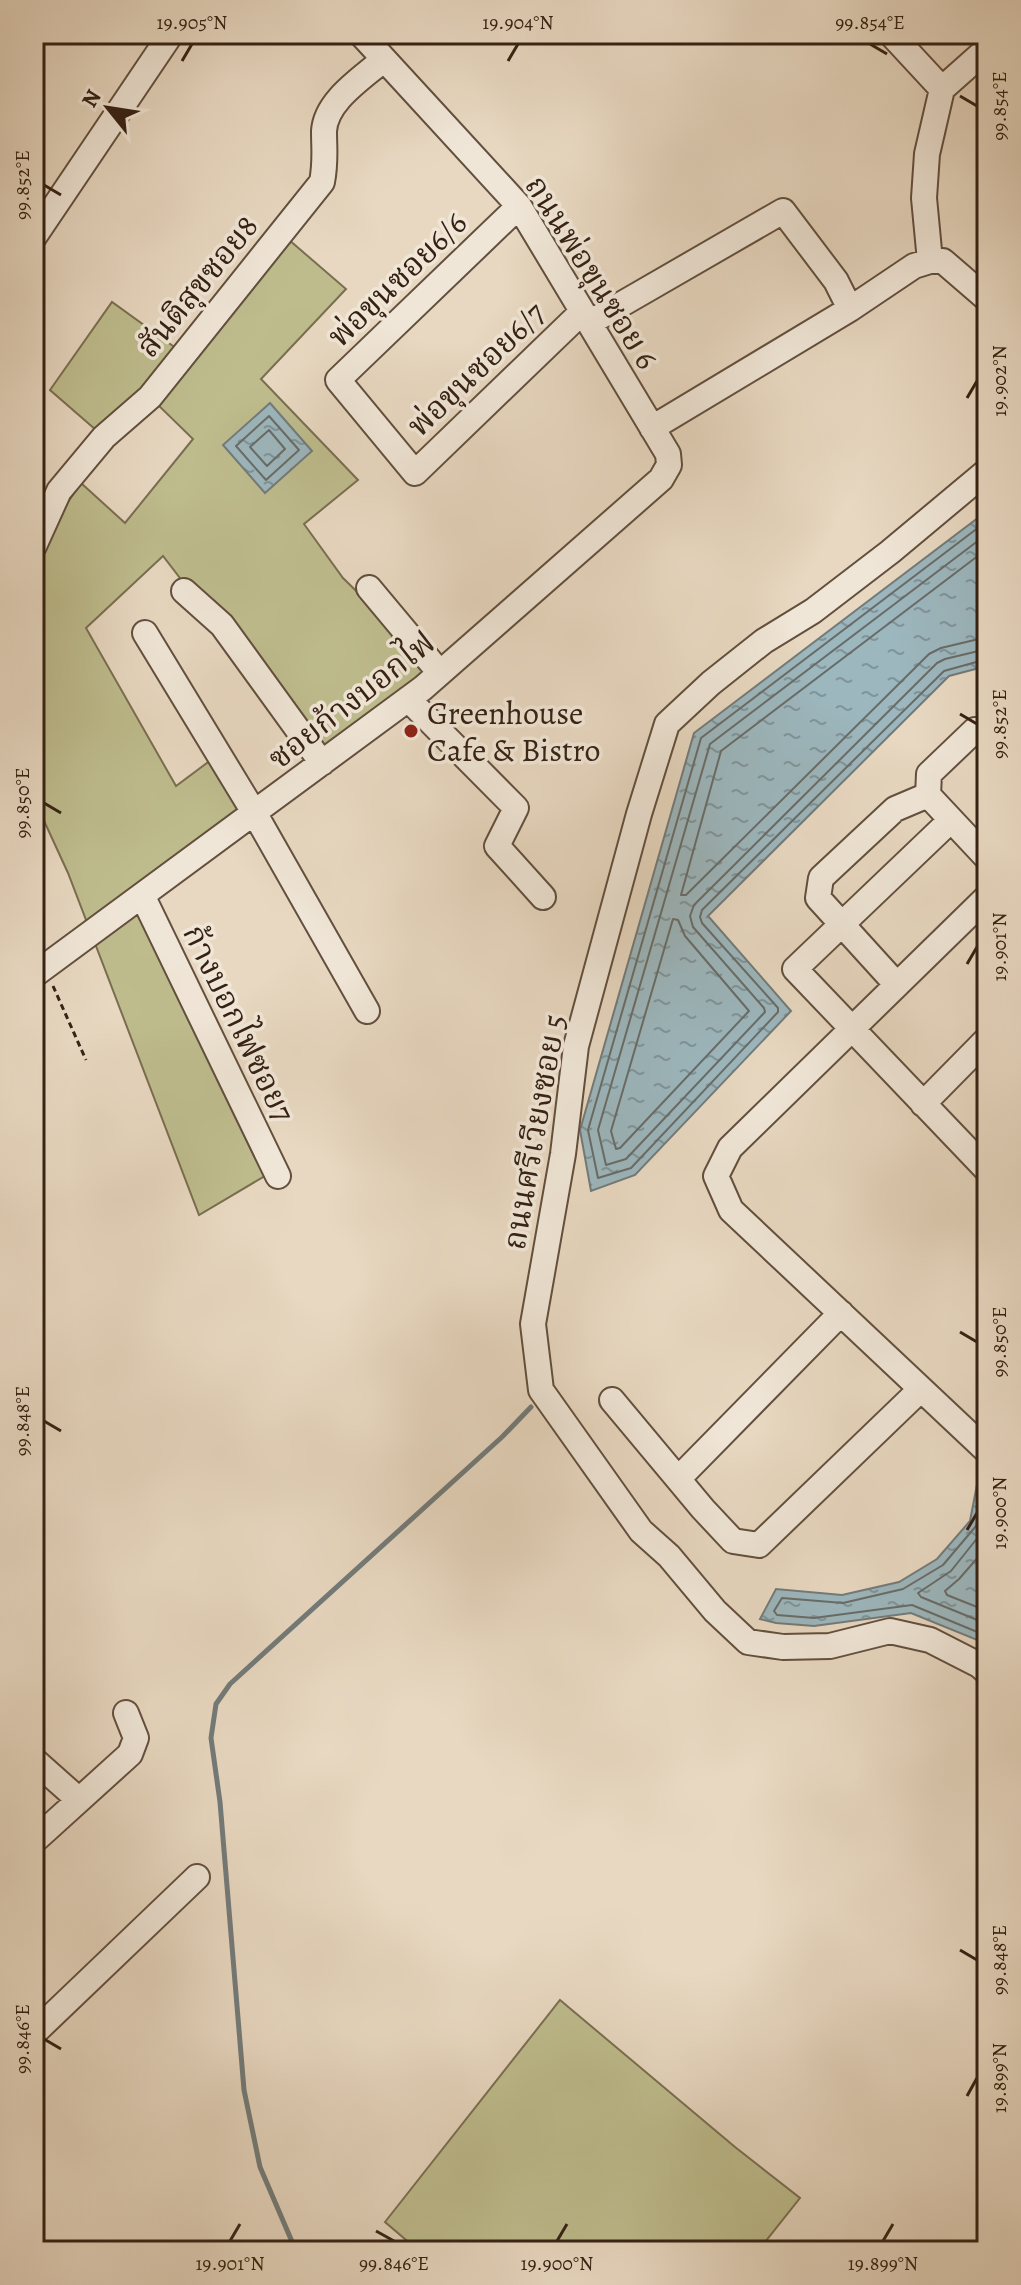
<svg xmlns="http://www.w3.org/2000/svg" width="1021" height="2285" font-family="Alegreya,'Noto Serif Thai',serif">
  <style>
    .green { fill: #bebc8d; stroke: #7a6e50; stroke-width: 2 }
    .water { fill: url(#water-ripples); stroke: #737b7a; stroke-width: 2 }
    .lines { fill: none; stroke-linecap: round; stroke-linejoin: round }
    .shore { stroke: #686c68; stroke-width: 2 }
    .stream { stroke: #737b7a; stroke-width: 5 }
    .minor-casing { stroke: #624f3e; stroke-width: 28 }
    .path { stroke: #352113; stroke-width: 3; stroke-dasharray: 6 4; stroke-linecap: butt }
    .minor { stroke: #f0e6d7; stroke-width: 24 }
    .ticks { fill: none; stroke: #352113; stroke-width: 3 }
    .poi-dot { fill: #8f2418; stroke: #f0e6d7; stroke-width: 3 }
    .labels { text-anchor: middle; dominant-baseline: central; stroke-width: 7; stroke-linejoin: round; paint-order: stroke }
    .street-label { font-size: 32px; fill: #352113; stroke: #f0e6d7 }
    .poi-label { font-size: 32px; fill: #352113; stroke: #f0e6d7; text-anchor: start }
    .neatline { fill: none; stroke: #352113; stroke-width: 3 }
    .ticks-label { font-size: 20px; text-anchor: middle; fill: #352113 }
  </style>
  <defs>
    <pattern id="water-ripples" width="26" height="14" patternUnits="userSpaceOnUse" patternTransform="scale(2)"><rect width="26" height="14" fill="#9cb7be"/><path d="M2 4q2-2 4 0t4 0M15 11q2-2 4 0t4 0" fill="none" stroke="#809499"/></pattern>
  </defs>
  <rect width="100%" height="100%" fill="#e8d8c1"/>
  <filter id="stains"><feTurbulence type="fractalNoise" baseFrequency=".0025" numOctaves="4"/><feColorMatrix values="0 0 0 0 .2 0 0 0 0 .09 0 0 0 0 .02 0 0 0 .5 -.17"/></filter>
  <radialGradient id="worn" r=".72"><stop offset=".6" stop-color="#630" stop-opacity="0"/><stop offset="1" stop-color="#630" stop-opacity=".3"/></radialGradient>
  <path class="green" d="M281,233L346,289L261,379L358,480L304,524L343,578L440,673L322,763L163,556L86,628L176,786L219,754L255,814L143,897L275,1170L199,1215L68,873L34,799V551L81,483L125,523L193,439L150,397L104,437L50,390L112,302L184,354Z
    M560,2000L735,2147L800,2198L758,2251H419L385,2222Z"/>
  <path class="water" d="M270,403L312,451L265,493L223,445Z
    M987,511V666L949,676L708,916L791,1011L635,1175L591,1191L580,1130L694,733Z
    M980,1469L987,1477V1647L980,1641L911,1613L814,1626L776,1623L760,1619L776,1589L842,1595L899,1582L937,1559L970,1521Z"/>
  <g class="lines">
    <path class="shore" d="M269,416L299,450L266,480L236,446Z
      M269,430L285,449L267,466L250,447Z
      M987,521L701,738L588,1130L598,1178L631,1168L778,1012V1008L702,923L700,917L702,910L944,671L987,659
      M987,534L710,744L598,1130L606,1165L626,1159L765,1012L764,1008L693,927L690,916L694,905L937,663L945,659L987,649
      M987,549L721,751L681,895H686L929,654L941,648L987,637
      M673,919L678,920L685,936L749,1011L620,1148L616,1149L611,1131Z
      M987,1481L976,1526L943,1565L903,1589L843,1603L782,1598L774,1611L777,1615L814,1618L912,1605L987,1636
      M987,1526L951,1571L918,1593L921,1597L987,1624
      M987,1547L959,1579L945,1591L947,1595L987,1611"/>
    <path class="stream" d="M296,2251L260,2167L244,2090L220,1802L211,1738L216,1704L230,1684L502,1437L531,1407"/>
    <defs>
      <path id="minor" d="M891,34L942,89
        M519,206L338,380L415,473L582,312
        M34,237L171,34
        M930,261L924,198L927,154L942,89L987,49
        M589,323L783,211L836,281L850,309
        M652,428L850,309L914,266L930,261H943L987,299
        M987,471L890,552L813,611L764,641L711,683L667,724L639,814L576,1046L563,1154L533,1324L541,1390L641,1531L669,1556L715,1611L748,1642L783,1647L830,1646L890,1631L930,1640L979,1665L987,1672
        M34,546L59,491L104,437L150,397L322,182C326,161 324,150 324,131C326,100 363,78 384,59
        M369,588L440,673
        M184,591L222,625L322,763
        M145,633L255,814L367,1011
        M408,699L516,808L497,846L543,897
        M987,732L975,730L929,774L928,795L987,858
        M951,820L795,969L987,1170
        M143,897L278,1176
        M987,897L730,1148L716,1176L731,1210L987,1451
        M34,975L423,688L661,479L669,465L668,454L519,206L361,34
        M897,985L818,898L821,878L895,809L928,795
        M923,1104L987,1039
        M612,1400L703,1509L733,1541L759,1545L921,1389
        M679,1478L841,1313
        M34,1760L79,1800
        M34,1841L130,1754L136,1738L126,1713
        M34,2033L197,1877"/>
    </defs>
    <use href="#minor" class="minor-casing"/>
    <path class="path" d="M53,986L86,1060"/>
    <use href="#minor" class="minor"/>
  </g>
  <path class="ticks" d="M870,44L887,54M182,61L192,44M508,61L518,44M960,96L977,106M44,185L61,195M967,398L977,381M960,714L977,724M44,803L61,813M967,964L977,947M960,1332L977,1342M44,1421L61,1431M967,1530L977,1513M960,1950L977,1960M44,2039L61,2049M967,2096L977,2078M376,2231L394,2241M230,2241L240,2224M557,2241L567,2224M883,2241L893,2224"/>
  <circle class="poi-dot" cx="411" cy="731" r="8"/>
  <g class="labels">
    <g class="street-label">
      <text transform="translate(592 272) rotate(58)">ถนนพ่อขุนซอย 6</text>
      <text transform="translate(397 279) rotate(-44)">พ่อขุนซอย6/6</text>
      <text transform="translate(197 286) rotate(-51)">สันติสุขซอย8</text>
      <text transform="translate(476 369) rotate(-44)">พ่อขุนซอย6/7</text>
      <text transform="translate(351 700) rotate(-38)">ซอยก้างบอกไฟ</text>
      <text transform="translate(239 1023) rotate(64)">ก้างบอกไฟซอย7</text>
      <text transform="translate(534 1132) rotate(-80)">ถนนศรีเวียงซอย 5</text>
    </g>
    <g class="poi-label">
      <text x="427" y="713">Greenhouse<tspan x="427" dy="37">Cafe &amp; Bistro</tspan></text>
    </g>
  </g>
  <rect width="1021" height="2285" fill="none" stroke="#e8d8c1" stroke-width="88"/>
  <g transform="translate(108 108) rotate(300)" stroke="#f0e6d7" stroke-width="6" paint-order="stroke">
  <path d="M0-6L14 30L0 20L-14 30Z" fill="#352113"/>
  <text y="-12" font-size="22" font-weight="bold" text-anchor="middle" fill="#352113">N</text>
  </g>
  <rect x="44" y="44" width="933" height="2197" class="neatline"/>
  <g class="ticks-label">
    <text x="192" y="29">19.905°N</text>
    <text x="518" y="29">19.904°N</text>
    <text x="870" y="29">99.854°E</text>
    <text transform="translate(999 106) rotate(-90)" y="7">99.854°E</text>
    <text transform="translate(22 185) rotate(-90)" y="7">99.852°E</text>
    <text transform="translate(999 381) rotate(-90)" y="7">19.902°N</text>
    <text transform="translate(999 724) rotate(-90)" y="7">99.852°E</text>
    <text transform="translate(22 803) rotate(-90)" y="7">99.850°E</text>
    <text transform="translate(999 947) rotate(-90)" y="7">19.901°N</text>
    <text transform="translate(999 1342) rotate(-90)" y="7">99.850°E</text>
    <text transform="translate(22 1421) rotate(-90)" y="7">99.848°E</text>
    <text transform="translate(999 1513) rotate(-90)" y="7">19.900°N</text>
    <text transform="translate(999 1960) rotate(-90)" y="7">99.848°E</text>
    <text transform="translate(22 2039) rotate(-90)" y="7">99.846°E</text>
    <text transform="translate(999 2078) rotate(-90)" y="7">19.899°N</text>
    <text x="230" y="2270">19.901°N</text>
    <text x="394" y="2270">99.846°E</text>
    <text x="557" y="2270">19.900°N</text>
    <text x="883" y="2270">19.899°N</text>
  </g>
  <rect width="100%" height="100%" filter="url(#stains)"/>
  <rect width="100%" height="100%" fill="url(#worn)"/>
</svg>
